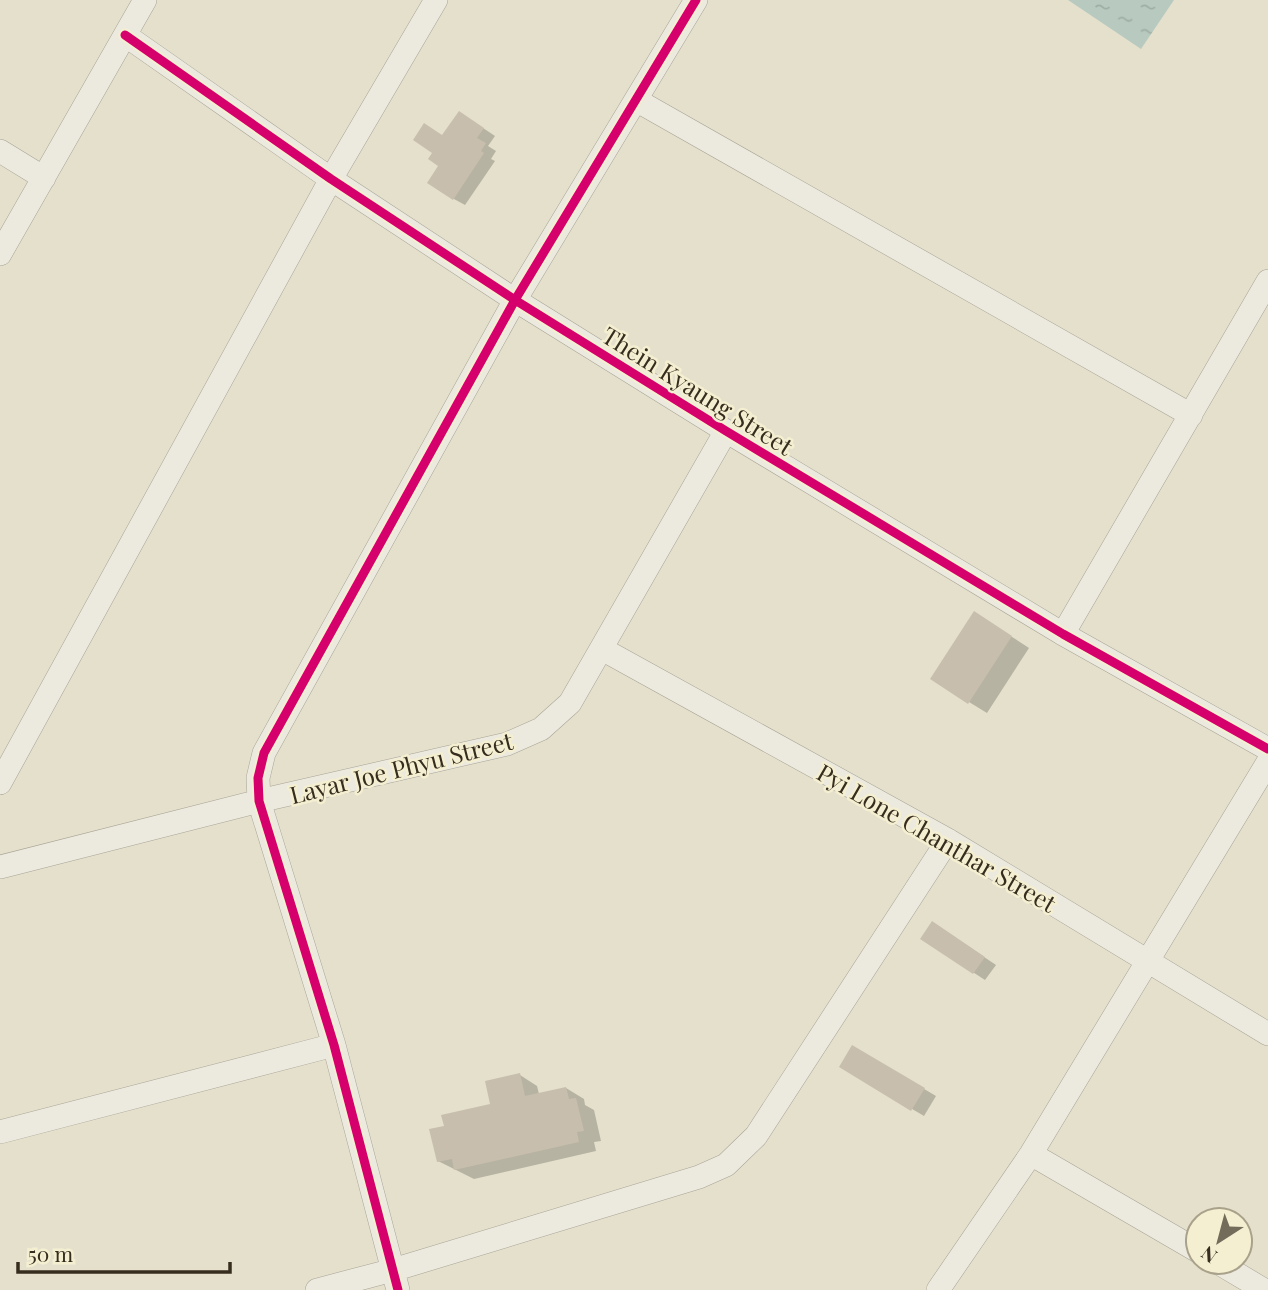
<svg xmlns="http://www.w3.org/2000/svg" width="1268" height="1290" font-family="'Playfair Display',serif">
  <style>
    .water { fill: url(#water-ripples) }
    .shadow { fill: #0003 }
    .building { fill: #c8bead }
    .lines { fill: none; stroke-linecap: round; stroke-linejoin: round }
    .minor-casing { stroke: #a9a496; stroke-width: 24 }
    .minor { stroke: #ece9de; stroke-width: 23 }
    .cycleway-casing { stroke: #f5efd2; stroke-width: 13 }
    .cycleway { stroke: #d6006c; stroke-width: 9 }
    .labels { text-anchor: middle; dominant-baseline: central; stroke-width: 5; stroke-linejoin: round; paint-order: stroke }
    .street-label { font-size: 24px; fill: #372d1e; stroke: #f5efd2 }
  </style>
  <defs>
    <pattern id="water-ripples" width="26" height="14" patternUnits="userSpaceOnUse" patternTransform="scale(1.75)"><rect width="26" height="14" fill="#b8cac0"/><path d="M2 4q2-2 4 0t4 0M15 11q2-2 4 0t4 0" fill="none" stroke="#9faea5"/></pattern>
  </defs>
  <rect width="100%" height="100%" fill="#e4e0cc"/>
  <path class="water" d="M1068,0H1174L1141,49Z"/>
  <path class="shadow" d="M471,120L495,136L488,146L496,151L491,159L495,161L465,205L454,199L441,166L443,137Z
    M992,624L1029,648L987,713L969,702Z
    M944,930L996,965L985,980L922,939Z
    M853,1047L936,1096L924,1116L841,1067Z
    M520,1075L537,1086L539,1094L566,1088L584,1099L585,1105L594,1110L601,1141L594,1142L596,1151L474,1179L438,1161L447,1127L492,1105Z"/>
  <path class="building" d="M459,111L484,128L477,138L486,143L481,151L484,153L453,200L427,183L438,166L428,159L432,153L413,140L424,123L442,135Z
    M974,611L1012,636L968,704L930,679Z
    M932,921L985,957L973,974L920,939Z
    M852,1045L925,1088L911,1111L839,1067Z
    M520,1073L525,1096L566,1087L569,1099L576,1098L584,1131L577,1132L579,1142L454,1170L452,1159L437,1162L429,1129L444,1126L441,1115L490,1104L485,1081Z"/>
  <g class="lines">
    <defs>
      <path id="minor" d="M125,35L331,179L515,300L726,431L1063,634L1268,749
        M636,100L1191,415
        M0,151L44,178
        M0,254L145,0
        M1063,634L1268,281
        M602,649L948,840L1268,1034
        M0,783L331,179L436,0
        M0,867L259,801L507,744L541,729L570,703L726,431
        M0,1132L334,1045
        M1031,1154L1198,1251
        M1217,1262L1264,1290
        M317,1290L393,1270L699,1177L726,1165L756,1136L948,840
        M398,1290L334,1045L259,801L258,778L264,753L515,300L696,0
        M938,1290L1031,1154L1268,762"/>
    </defs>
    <use href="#minor" class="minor-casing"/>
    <use href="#minor" class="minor"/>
    <defs>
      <path id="cycleway" d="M125,35L331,179L515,300L726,431L1063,634L1268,749
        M398,1290L334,1045L259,801L258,778L264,753L515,300L696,0"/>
    </defs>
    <use href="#cycleway" class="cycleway-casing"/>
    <use href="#cycleway" class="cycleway"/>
  </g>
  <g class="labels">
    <g class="street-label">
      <text transform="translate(698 390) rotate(32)">Thein Kyaung Street</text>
      <text transform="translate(401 767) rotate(-14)">Layar Joe Phyu Street</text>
      <text transform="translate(937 837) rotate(30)">Pyi Lone Chanthar Street</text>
    </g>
  </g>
  <g transform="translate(1219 1241) rotate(216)"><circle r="33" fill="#f5efd2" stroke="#a9a18a" stroke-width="2"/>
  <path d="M0-5L12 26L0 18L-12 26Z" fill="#746c5b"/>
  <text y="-10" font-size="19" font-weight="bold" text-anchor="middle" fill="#372d1e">N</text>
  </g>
  <path d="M18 1262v10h212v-10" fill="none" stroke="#372d1e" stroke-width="3.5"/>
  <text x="28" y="1262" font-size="21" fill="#372d1e" stroke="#f5efd2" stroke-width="5" paint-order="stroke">50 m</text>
</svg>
